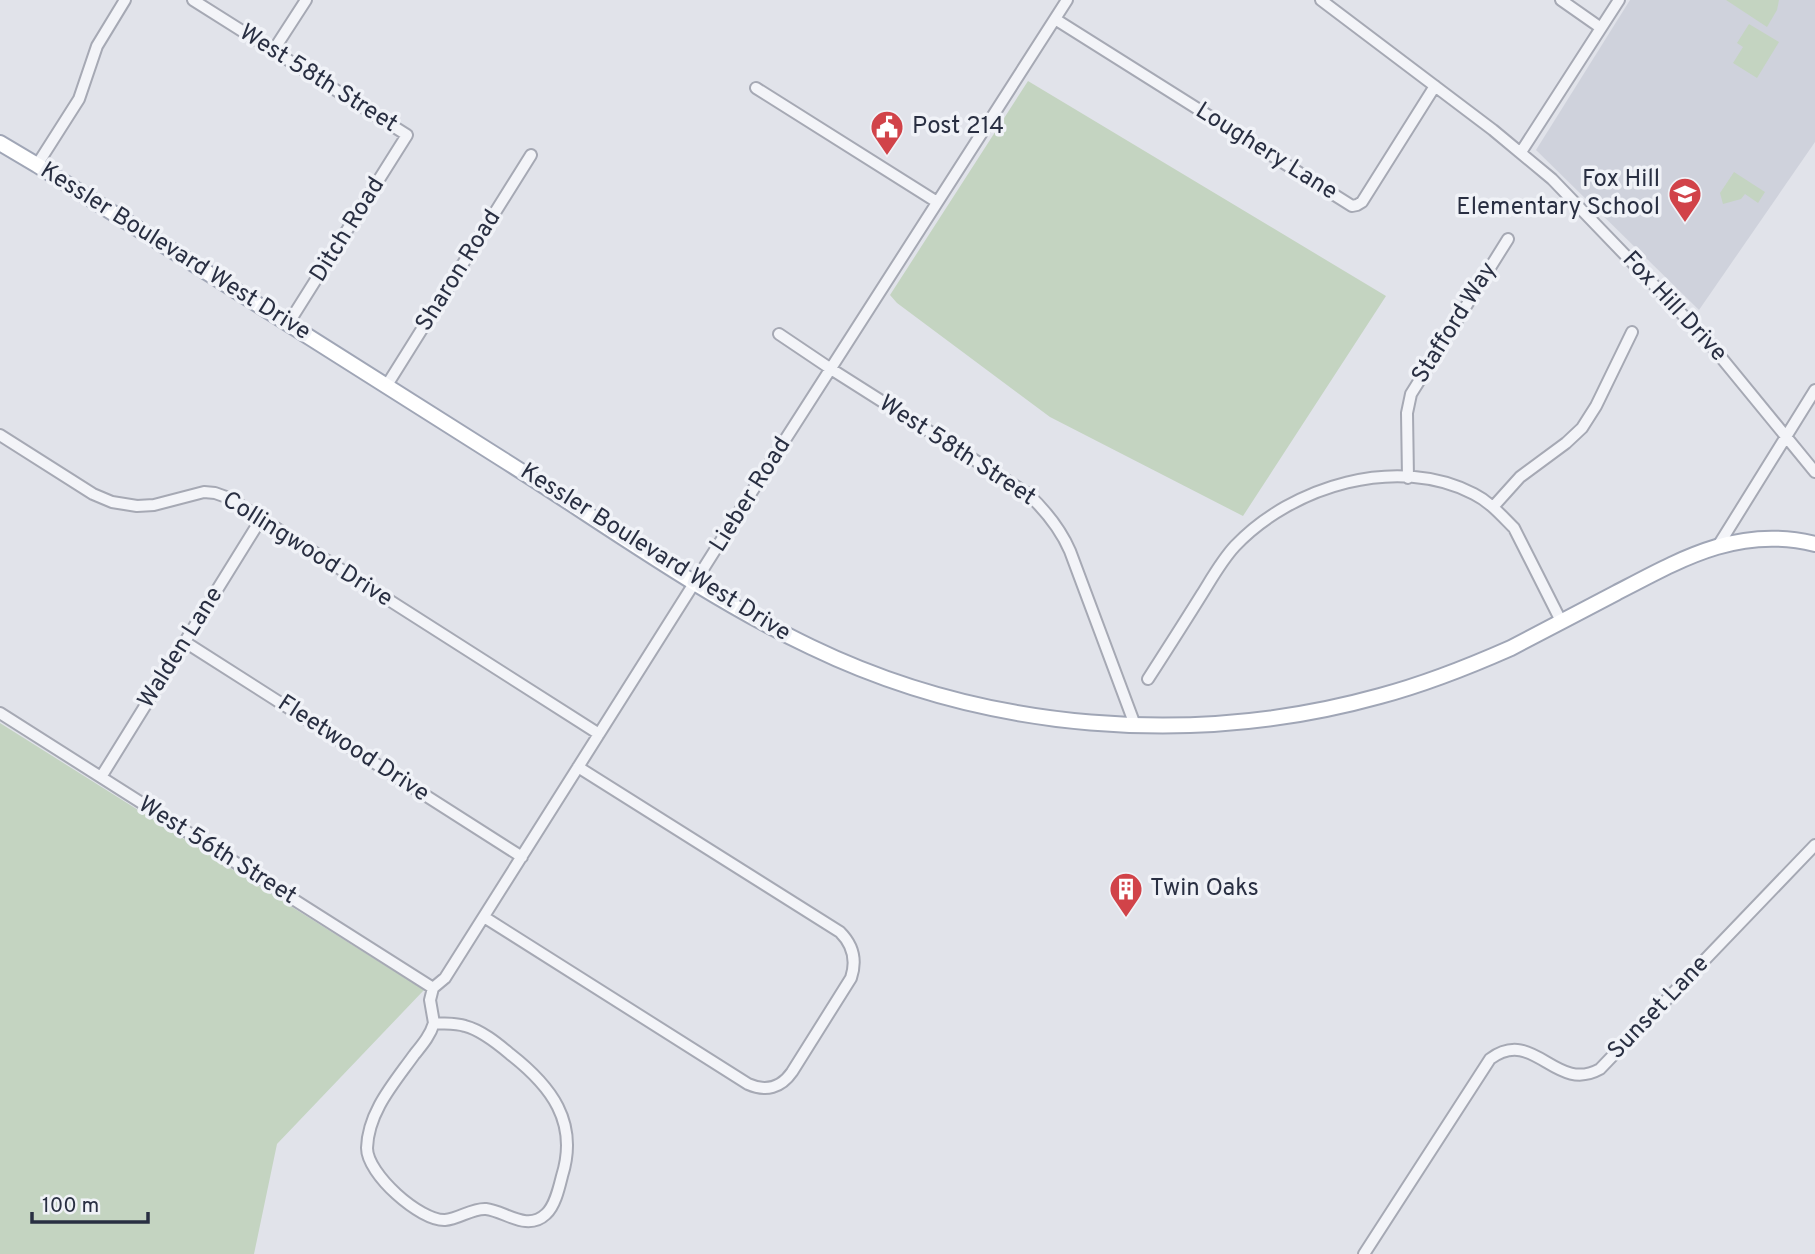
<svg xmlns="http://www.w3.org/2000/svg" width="1815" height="1254" font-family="Overpass,sans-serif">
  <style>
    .built { fill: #cfd2dc }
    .green { fill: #c4d4c1 }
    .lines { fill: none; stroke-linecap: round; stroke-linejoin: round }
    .minor-casing { stroke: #a6a9b4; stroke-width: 14 }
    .major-casing { stroke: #a0a6b6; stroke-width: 18 }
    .minor { stroke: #f3f4f8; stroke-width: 10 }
    .major { stroke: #fff; stroke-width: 14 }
    .labels { text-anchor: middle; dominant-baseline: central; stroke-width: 7; stroke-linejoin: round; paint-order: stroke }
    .street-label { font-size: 24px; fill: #292f42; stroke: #f0f2f7 }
    .poi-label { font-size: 24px; fill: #292f42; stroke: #f0f2f7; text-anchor: start }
  </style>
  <rect width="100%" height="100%" fill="#e1e3ea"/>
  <path class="built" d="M1630,0H1815V142L1699,310L1536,150Z"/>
  <path class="green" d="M1726,0H1779L1777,10L1767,27Z
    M1749,24L1779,42L1757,78L1733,63L1743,47L1737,43Z
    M1028,81L1386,296L1243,516L1050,417L897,303L890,295Z
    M1734,172L1765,192L1758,203L1745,194L1741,199L1723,204L1720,193Z
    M0,723L424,990L277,1144L254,1254H0Z"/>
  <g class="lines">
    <defs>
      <path id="minor" d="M193,0L407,135L288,324
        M1321,0L1493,130L1552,179L1706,339L1815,472
        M1561,0L1601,28
        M1055,19L1352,206L1357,205L1362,202L1435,86
        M273,51L306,0
        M756,88L937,202
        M1521,152L1619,0
        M37,165L79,99L97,46L125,0
        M779,334L831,369L1028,494C1046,511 1060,528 1070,551L1135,725
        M387,385L531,155
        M0,435L93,494L112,502L137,506L154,505L204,492L215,493L229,498L599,734
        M1408,478L1407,413L1411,394L1508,239
        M1493,507L1520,477L1566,443L1582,428L1596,406L1632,332
        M1718,546L1815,390
        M185,642L522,857
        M1148,679C1166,651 1184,623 1202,594C1212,578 1222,560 1235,546C1292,486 1397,454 1474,494C1490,502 1501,515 1514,528L1561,621
        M0,713L433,988
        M101,777L261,519
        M484,917L748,1084C766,1092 781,1088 792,1072L851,978C857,960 853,945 840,932L578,767
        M433,988L445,978L758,482L1067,0
        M433,988L430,1000L434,1023
        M434,1023C444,1024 456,1023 465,1026C481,1030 497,1043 510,1054C551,1086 579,1122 562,1176C559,1188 555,1206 546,1214C527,1232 505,1211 486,1209C472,1208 459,1219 445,1220C420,1221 367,1174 367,1148C368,1112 394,1083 414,1055C422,1045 430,1036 434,1023Z
        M1364,1254L1490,1059C1534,1026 1555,1094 1600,1069L1815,845"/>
      <path id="major" d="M0,143L37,165C192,263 347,361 502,459C604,523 702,595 811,647C985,731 1193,748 1380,696C1425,684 1468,667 1511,648C1546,630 1581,611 1616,593C1681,559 1739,525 1815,544"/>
    </defs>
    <use href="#minor" class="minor-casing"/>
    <use href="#major" class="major-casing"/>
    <use href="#minor" class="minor"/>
    <use href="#major" class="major"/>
  </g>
  <defs>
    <symbol id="civic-pin" viewBox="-11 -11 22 30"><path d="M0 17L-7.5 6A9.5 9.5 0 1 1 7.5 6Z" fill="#d14349" stroke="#f0f2f7"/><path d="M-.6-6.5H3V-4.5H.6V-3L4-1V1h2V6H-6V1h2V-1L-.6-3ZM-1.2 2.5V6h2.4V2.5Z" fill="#fff"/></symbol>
    <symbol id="school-pin" viewBox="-11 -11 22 30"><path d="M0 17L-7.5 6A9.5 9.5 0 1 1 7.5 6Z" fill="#d14349" stroke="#f0f2f7"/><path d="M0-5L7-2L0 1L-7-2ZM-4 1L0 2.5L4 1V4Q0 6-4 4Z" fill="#fff"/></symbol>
    <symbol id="building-pin" viewBox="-11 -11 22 30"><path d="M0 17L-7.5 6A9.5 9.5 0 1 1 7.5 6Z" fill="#d14349" stroke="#f0f2f7"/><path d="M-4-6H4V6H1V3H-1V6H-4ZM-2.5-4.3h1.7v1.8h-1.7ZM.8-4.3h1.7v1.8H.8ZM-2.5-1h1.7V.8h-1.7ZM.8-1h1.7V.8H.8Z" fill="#fff"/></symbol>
  </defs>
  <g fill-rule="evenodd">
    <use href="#civic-pin" x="868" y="108" width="38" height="52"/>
    <use href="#school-pin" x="1666" y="175" width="38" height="52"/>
    <use href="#building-pin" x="1107" y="870" width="38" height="52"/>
  </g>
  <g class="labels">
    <g class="street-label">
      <text transform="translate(318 79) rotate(32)">West 58th Street</text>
      <text transform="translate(1266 152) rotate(32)">Loughery Lane</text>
      <text transform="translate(348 230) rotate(-58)">Ditch Road</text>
      <text transform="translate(175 252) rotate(32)">Kessler Boulevard West Drive</text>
      <text transform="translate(459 271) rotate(-58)">Sharon Road</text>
      <text transform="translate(1674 307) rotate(47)">Fox Hill Drive</text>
      <text transform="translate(1455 323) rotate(-58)">Stafford Way</text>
      <text transform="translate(957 451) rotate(33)">West 58th Street</text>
      <text transform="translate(751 495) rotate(-58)">Lieber Road</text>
      <text transform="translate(307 550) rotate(32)">Collingwood Drive</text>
      <text transform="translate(655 553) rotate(32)">Kessler Boulevard West Drive</text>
      <text transform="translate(181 648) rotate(-58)">Walden Lane</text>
      <text transform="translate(353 749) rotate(33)">Fleetwood Drive</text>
      <text transform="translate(217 851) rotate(32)">West 56th Street</text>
      <text transform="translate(1659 1008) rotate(-46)">Sunset Lane</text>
    </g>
    <g class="poi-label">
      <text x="912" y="127">Post 214</text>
      <text x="1660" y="180" text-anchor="end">Fox Hill<tspan x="1660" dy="28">Elementary School</tspan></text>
      <text x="1150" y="889">Twin Oaks</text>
    </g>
  </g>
  <path d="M32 1212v10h116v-10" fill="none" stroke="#292f42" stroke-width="3.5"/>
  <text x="42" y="1212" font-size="21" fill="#292f42" stroke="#f0f2f7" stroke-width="5" paint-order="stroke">100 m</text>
</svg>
